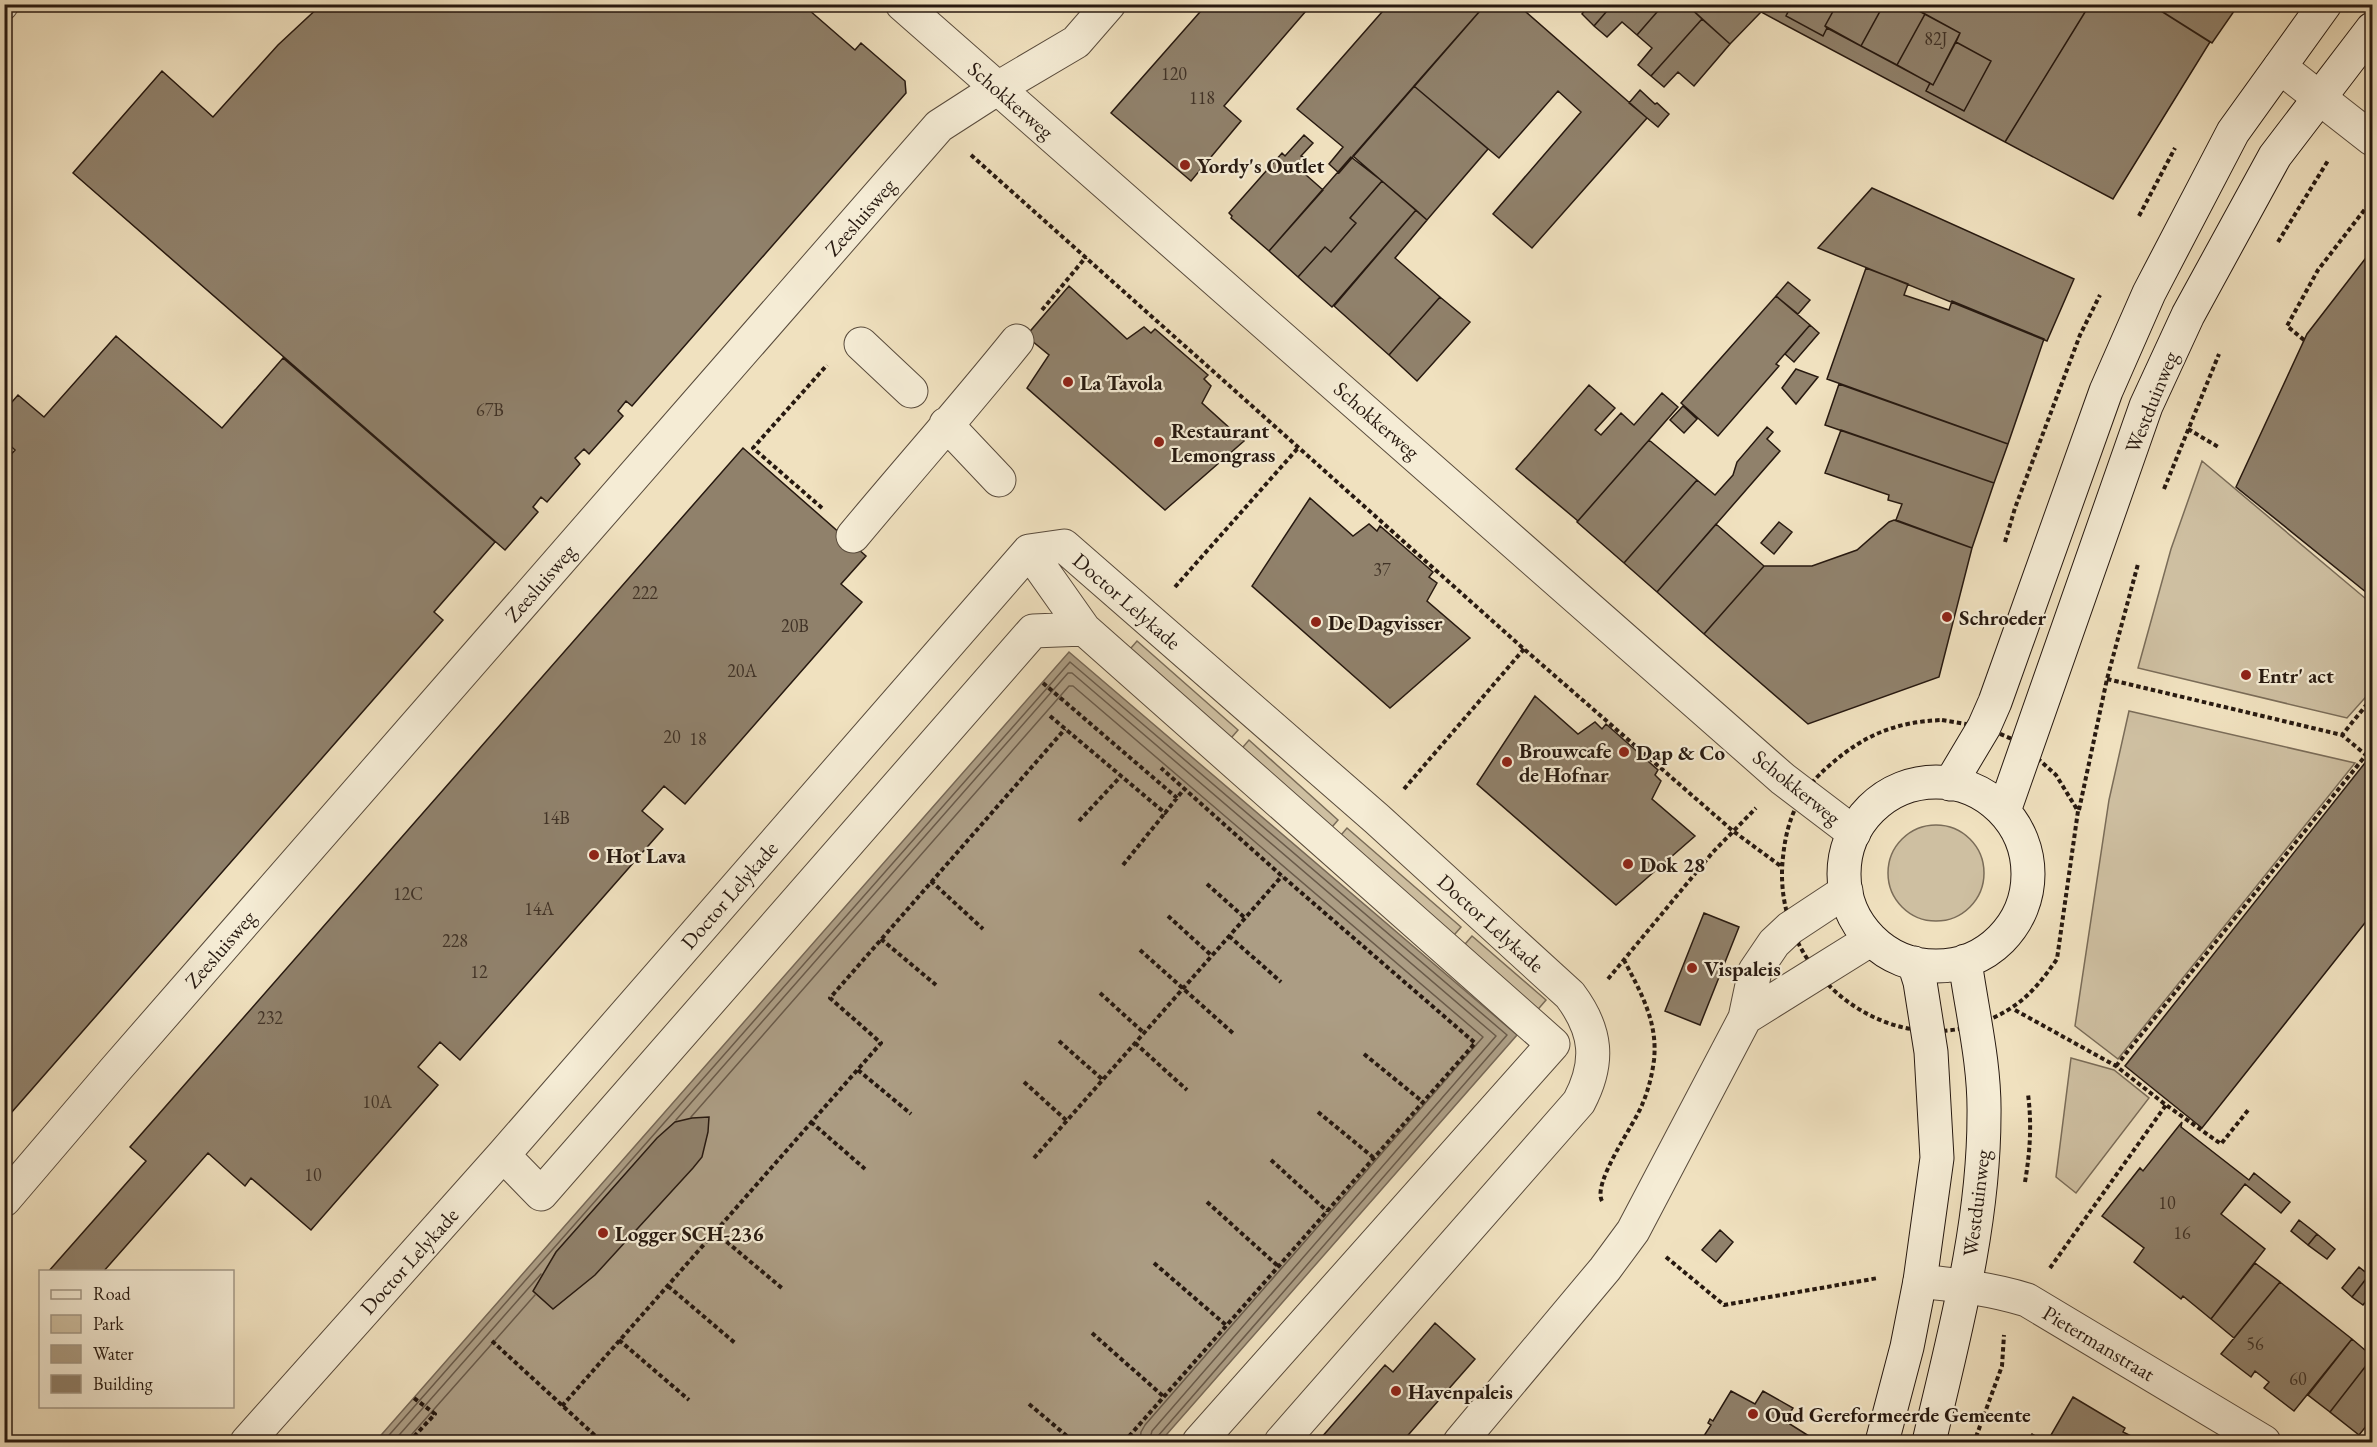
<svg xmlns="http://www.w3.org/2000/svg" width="2377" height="1447" font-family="'EB Garamond',serif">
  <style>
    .green { fill: #cebfa1; stroke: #7a6c58; stroke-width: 1.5 }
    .water { fill: #ac9d84; stroke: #776856; stroke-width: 1.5 }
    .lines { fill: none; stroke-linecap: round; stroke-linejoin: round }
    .shore { stroke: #6a5b4a; stroke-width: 1.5 }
    .building { fill: #90816b; stroke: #271910; stroke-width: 1.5 }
    .lane-casing { stroke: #594b3c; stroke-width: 28 }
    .street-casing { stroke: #594b3c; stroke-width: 35 }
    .secondary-casing { stroke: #271910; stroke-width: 35 }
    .path { stroke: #271910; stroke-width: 4; stroke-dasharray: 4.5 3; stroke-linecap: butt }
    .lane { stroke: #f5ecd5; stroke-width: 26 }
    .street { stroke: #f5ecd5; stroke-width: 33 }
    .secondary { stroke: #f5ecd5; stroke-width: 33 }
    .poi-dot { fill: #8f2418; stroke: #f5ecd5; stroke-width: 2 }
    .labels { text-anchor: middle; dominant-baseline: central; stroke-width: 4.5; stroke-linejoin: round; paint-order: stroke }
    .number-label { font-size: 18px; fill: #413327 }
    .street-label { font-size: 21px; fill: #271910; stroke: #f5ecd5 }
    .poi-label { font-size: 21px; font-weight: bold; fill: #271910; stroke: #f5ecd5; text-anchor: start }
  </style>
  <rect width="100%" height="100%" fill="#f0e1bf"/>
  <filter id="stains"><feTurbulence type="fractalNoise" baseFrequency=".00333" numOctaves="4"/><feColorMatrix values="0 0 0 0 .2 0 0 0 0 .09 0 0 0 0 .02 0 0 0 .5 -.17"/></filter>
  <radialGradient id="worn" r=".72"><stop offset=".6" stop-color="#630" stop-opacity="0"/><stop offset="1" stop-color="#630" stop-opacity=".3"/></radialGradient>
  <path class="green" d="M2202,461L2372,604V690L2347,718L2138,668L2171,549Z
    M1137,641L1238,730L1226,744L1125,655Z
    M2129,711L2355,763L2118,1059L2075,1026L2109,800Z
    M1249,740L1338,820L1327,833L1237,754Z
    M1888 873a48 48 0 1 1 96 0a48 48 0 1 1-96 0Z
    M1347,828L1461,927L1449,941L1335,842Z
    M1472,936L1546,1000L1534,1014L1460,950Z
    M2071,1058L2114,1070L2149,1098L2076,1193L2056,1177Z"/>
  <path class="water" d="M1069,652L1517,1035L1160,1442H375Z"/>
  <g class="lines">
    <path class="shore" d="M691,1117L1069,686H1073L1483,1037L1145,1425L1141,1432L1140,1442
      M676,1120L1068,673H1072L1496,1036L1152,1431L1149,1442
      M383,1442L1070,662L1507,1035L1158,1436L1156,1442
      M393,1442L541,1274
      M405,1442L535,1295"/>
  </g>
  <path class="building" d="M322,4H814L809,10L855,50L861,43L905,81L906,93L632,406L626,401L618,411L623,416L589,454L584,449L575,458L580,464L547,502L541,497L533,507L538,512L505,550L73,173L162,71L213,117L278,45Z
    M1207,4H1312L1224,106L1241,121L1191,181L1111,113Z
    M1389,4H1486L1339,173L1329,164L1343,147L1297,109Z
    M1486,4H1517L1647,118L1532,248L1493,214L1581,112L1558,91L1499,158L1414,86Z
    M1589,4H1613L1594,26L1582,14Z
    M1613,4H1664L1637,35L1622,22L1607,37L1594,26Z
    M1664,4H1686L1702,19L1651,76L1638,65L1652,48L1637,35Z
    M1686,4H1754L1761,12L1730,44Z
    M1754,4H1792L1786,16L1823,36L1827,28L1861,46L1930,83L1926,91L1964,111L1991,61L1956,42L1960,33L1906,4H2090L2005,142L1761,12Z
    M1792,4H1837L1825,26L1827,28L1823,36L1786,16Z
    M1837,4H1884L1861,46L1825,26Z
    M1884,4H1906L1925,14L1897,65L1861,46Z
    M2090,4H2150L2210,42L2113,199L2005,142Z
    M2150,4H2239L2212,43Z
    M1925,14L1960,33L1933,85L1897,65Z
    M1702,19L1730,44L1694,86L1678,72L1664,87L1651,76Z
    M1956,42L1991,61L1964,111L1926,91L1930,83L1933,85Z
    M1414,86L1488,149L1427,220L1353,156Z
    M1640,90L1655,104L1657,103L1669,114L1658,127L1629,103Z
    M1304,135L1313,143L1301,156L1305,158L1297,167L1323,190L1269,251L1231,218L1232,216L1229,213L1282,153L1285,156Z
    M1351,157L1382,181L1350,218L1356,223L1331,252L1325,247L1298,277L1269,251Z
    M1382,181L1416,210L1332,307L1298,277L1325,247L1331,252L1356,223L1350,218Z
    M1872,188L2074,279L2047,341L1818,248Z
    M1416,210L1427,220L1395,258L1440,297L1389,355L1334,306Z
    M2372,250V597L2236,487L2307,334Z
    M1866,268L1908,284L1904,295L1949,310L1952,301L2044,339L2008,444L1827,379Z
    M1788,282L1810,300L1798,314L1776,296Z
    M1069,286L1127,339L1144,327L1151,333L1155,329L1208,375L1204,379L1211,386L1202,403L1244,441L1165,510L1027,388L1049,355L1026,336Z
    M1776,296L1810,325L1776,364L1779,366L1718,436L1681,403Z
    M1440,297L1470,322L1417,381L1389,355Z
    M1810,325L1819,333L1794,362L1785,354Z
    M116,336L222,428L283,358L495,542L434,612L443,620L4,1121V462L15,450L4,440V411L18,395L44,417Z
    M1796,369L1818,377L1796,404L1782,388Z
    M1839,384L2008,444L1994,483L1825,425Z
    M1589,385L1615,408L1595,430L1601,435L1621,413L1634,425L1662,393L1678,407L1578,521L1516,469Z
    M1683,406L1697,419L1684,433L1670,420Z
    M1767,427L1773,432L1767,439L1780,451L1657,592L1624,563L1697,480L1715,495L1733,475L1737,462Z
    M1841,430L1994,483L1972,548L1896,520L1902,504L1888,500L1889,495L1825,473Z
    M1649,440L1697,480L1624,563L1577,522Z
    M743,448L866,556L841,584L862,602L685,804L664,786L642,811L663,829L460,1060L440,1042L418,1067L438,1085L311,1230L251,1178L245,1186L208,1153L103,1272H48L146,1161L130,1147Z
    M1310,498L1353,536L1369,524L1377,531L1380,526L1433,572L1429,577L1437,583L1427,601L1470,638L1390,708L1252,586Z
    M1894,520L1972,548L1939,677L1808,724L1704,634L1764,566H1812L1857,550L1889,522Z
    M1779,522L1792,532L1774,554L1761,543Z
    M1716,524L1764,566L1704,634L1657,592Z
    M1535,696L1578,734L1595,722L1602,729L1606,724L1658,770L1655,775L1661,781L1652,799L1695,836L1616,905L1477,784Z
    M2372,754V914L2202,1128L2125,1066Z
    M1704,913L1739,927L1700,1025L1665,1011Z
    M709,1117L708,1132L702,1157L693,1168L595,1275L553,1309L533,1291L556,1252L657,1138L675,1122L692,1118Z
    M2182,1122L2181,1127L2249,1180L2254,1173L2290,1202L2281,1213L2245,1184L2221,1214L2265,1249L2211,1319L2183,1296L2181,1299L2134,1262L2144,1248L2102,1216L2140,1168L2143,1171Z
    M2299,1220L2317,1234L2308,1245L2291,1231Z
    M1720,1230L1733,1242L1716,1262L1702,1250Z
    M2317,1234L2335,1249L2327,1259L2308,1245Z
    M2255,1263L2280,1282L2234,1338L2211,1319Z
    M2359,1267L2369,1275L2352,1297L2342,1288Z
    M2369,1275L2372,1278V1294L2363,1305L2352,1297Z
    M2280,1282L2352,1339L2294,1411L2264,1388L2269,1382L2255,1371L2251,1377L2221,1354Z
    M1435,1323L1475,1359L1402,1442H1326L1321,1438L1385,1365L1393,1372Z
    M2352,1339L2372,1356V1358L2330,1412L2308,1395Z
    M2372,1358V1419L2359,1435L2330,1412Z
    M1731,1391L1755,1404L1763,1391L1793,1408L1785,1421L1809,1436L1807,1439L1804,1438L1801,1442H1700L1711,1425L1708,1423L1710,1419L1713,1421Z
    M2073,1397L2125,1428L2123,1432L2143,1442H2027L2032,1434L2047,1442Z"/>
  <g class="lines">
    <defs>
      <path id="lane" d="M4,7L6,4"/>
      <path id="street" d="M902,4L1783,779L1854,833
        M2280,67L2372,139
        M861,344L911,391
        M946,424L999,480
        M853,536C908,470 964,407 1017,341
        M1029,551L1084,629L1553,1044L1199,1442
        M1745,1018L1870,940
        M503,1155L541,1194L1033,631L1084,629
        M4,1200L115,1070L939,126L998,88L1076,42L1109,4
        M1920,1281C1956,1285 1992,1289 2027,1300L2264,1442
        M247,1442L503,1155L1029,551L1064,546L1377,819L1570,995C1597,1031 1600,1062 1579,1102L1281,1442
        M1460,1442L1605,1269L1633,1231L1745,1018L1755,971L1774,943L1790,928L1846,891"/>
      <path id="secondary" d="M1844 874a92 92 0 1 1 184 0a92 92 0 1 1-184 0Z
        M1950,784L1984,727L1995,702L2106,391L2149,293L2233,132L2325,4
        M2004,811L2146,406L2188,315L2275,156L2372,29
        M1882,1442L1907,1347L1920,1281L1937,1158L1931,1052L1920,982L1914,963
        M1929,1442C1954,1335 1984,1226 1984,1115C1985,1064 1972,1012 1965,961"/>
    </defs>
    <use href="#lane" class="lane-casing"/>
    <use href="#street" class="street-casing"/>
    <use href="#secondary" class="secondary-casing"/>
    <path class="path" d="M971,155L1524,649L1733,831L1782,867
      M2139,216L2175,148
      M2278,242L2329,159
      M1042,310L1086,257
      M2304,340L2287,326L2318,270L2372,200
      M2188,429L2220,448
      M2164,489L2219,354
      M822,508L753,448L827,365
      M2005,542L2015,508L2080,335L2100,295
      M1175,587L1298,448
      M2107,679L2342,735L2372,698
      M1043,683L1177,798
      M1050,716L1165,813L1184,789
      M1942,720L1984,727L2012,739L2025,747L2056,775L2078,811L2057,959C2044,978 2030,996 2011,1008C1903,1078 1769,978 1783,857C1787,817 1800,790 1831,764C1866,734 1896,722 1942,720Z
      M1404,789L1524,649
      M2079,810L2107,679L2138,564
      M1079,821L1121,776
      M1123,865L1165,813
      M931,881L983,929
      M1207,884L1245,918
      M1168,916L1212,956
      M1229,936L1281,982
      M881,939L936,985
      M1140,950L1235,1035
      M1608,979L1713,852L1756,808
      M1100,993L1144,1033
      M2015,1010L2116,1066L2166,1105L2221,1144L2249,1109
      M1059,1041L1103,1080
      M1135,1043L1187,1090
      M1364,1054L1423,1102
      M2116,1066L2366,755L2342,735
      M858,1070L911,1114
      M1024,1082L1067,1121
      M1318,1112L1374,1158
      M811,1122L865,1169
      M1034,1158L1282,876
      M1271,1160L1327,1211
      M2025,1182C2030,1152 2032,1125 2028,1094
      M1602,1201C1592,1183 1634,1125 1642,1105C1648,1091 1652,1076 1654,1060C1658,1022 1641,993 1624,960
      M1207,1202L1279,1267
      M715,1232L783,1289
      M1666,1257L1724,1305L1878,1278
      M1154,1263L1227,1326
      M2050,1268L2166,1105
      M668,1286L735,1343
      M1092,1333L1164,1397
      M619,1340L689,1400
      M492,1341L602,1442
      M1029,1404L1074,1442
      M562,1406L881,1043L830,998L1065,729
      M1976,1437L2002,1366L2004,1335
      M409,1442L435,1414L414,1398
      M1124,1442L1475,1043L1282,876L1161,768"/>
    <use href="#lane" class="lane"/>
    <use href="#street" class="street"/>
    <use href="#secondary" class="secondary"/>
  </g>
  <g class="poi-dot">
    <circle cx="1185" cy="165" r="6"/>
    <circle cx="1068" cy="382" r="6"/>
    <circle cx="1159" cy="442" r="6"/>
    <circle cx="1947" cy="617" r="6"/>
    <circle cx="1316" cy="622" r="6"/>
    <circle cx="2246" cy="675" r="6"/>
    <circle cx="1624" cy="752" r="6"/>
    <circle cx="1507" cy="762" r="6"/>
    <circle cx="594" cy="855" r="6"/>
    <circle cx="1628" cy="864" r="6"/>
    <circle cx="1692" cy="968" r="6"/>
    <circle cx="603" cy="1233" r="6"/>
    <circle cx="1396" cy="1391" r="6"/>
    <circle cx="1753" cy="1414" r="6"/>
  </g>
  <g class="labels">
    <g class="number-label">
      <text x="1936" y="38">82J</text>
      <text x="1174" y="73">120</text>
      <text x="1202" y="97">118</text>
      <text x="490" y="409">67B</text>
      <text x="1382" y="569">37</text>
      <text x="645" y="592">222</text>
      <text x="795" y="625">20B</text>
      <text x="742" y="670">20A</text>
      <text x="672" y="736">20</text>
      <text x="698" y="738">18</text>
      <text x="556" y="817">14B</text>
      <text x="408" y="893">12C</text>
      <text x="539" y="908">14A</text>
      <text x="455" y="940">228</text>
      <text x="479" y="971">12</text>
      <text x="270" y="1017">232</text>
      <text x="377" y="1101">10A</text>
      <text x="313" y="1174">10</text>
      <text x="2167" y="1202">10</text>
      <text x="2182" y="1232">16</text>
      <text x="2255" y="1343">56</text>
      <text x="2298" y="1378">60</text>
    </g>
    <g class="street-label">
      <text transform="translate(1011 100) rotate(41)">Schokkerweg</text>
      <text transform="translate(860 217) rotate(-49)">Zeesluisweg</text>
      <text transform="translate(2151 402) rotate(-68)">Westduinweg</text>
      <text transform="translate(1377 420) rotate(41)">Schokkerweg</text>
      <text transform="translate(540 583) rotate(-49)">Zeesluisweg</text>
      <text transform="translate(1127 601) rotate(41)">Doctor Lelykade</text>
      <text transform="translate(1797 787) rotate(39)">Schokkerweg</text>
      <text transform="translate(729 895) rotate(-49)">Doctor Lelykade</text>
      <text transform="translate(1491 923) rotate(42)">Doctor Lelykade</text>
      <text transform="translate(220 949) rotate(-49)">Zeesluisweg</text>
      <text transform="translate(1976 1203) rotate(-83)">Westduinweg</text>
      <text transform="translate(409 1261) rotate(-48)">Doctor Lelykade</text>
      <text transform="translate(2099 1343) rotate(31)">Pietermanstraat</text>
    </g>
    <g class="poi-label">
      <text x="1197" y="165">Yordy's Outlet</text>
      <text x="1080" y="382">La Tavola</text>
      <text x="1171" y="430">Restaurant<tspan x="1171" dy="24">Lemongrass</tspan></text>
      <text x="1959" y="617">Schroeder</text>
      <text x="1328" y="622">De Dagvisser</text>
      <text x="2258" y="675">Entr' act</text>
      <text x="1519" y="750">Brouwcafe<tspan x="1519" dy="24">de Hofnar</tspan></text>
      <text x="1636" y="752">Dap &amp; Co</text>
      <text x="606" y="855">Hot Lava</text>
      <text x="1640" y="864">Dok 28</text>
      <text x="1704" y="968">Vispaleis</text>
      <text x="615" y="1233">Logger SCH-236</text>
      <text x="1408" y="1391">Havenpaleis</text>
      <text x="1765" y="1414">Oud Gereformeerde Gemeente</text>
    </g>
  </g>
  <rect width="2377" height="1447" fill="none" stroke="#f0e1bf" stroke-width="24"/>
  <rect x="6" y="6" width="2365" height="1435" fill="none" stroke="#271910" stroke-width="3"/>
  <rect x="12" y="12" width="2353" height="1423" fill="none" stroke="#271910" stroke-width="1.5"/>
  <rect x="39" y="1270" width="195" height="138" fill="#f5ecd5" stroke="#a39886" stroke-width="1.5"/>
  <rect x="51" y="1290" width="30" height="9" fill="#f5ecd5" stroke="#a39886" stroke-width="1.5"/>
  <text x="93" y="1300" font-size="18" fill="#271910">Road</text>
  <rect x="51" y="1315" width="30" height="18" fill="#cebfa1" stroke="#a39886" stroke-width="1.5"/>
  <text x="93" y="1330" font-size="18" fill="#271910">Park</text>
  <rect x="51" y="1345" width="30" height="18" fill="#ac9d84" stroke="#a39886" stroke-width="1.5"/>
  <text x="93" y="1360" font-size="18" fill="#271910">Water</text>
  <rect x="51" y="1375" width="30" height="18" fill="#90816b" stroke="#a39886" stroke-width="1.5"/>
  <text x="93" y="1390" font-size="18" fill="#271910">Building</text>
  <rect width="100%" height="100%" filter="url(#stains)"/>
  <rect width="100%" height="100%" fill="url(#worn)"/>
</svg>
